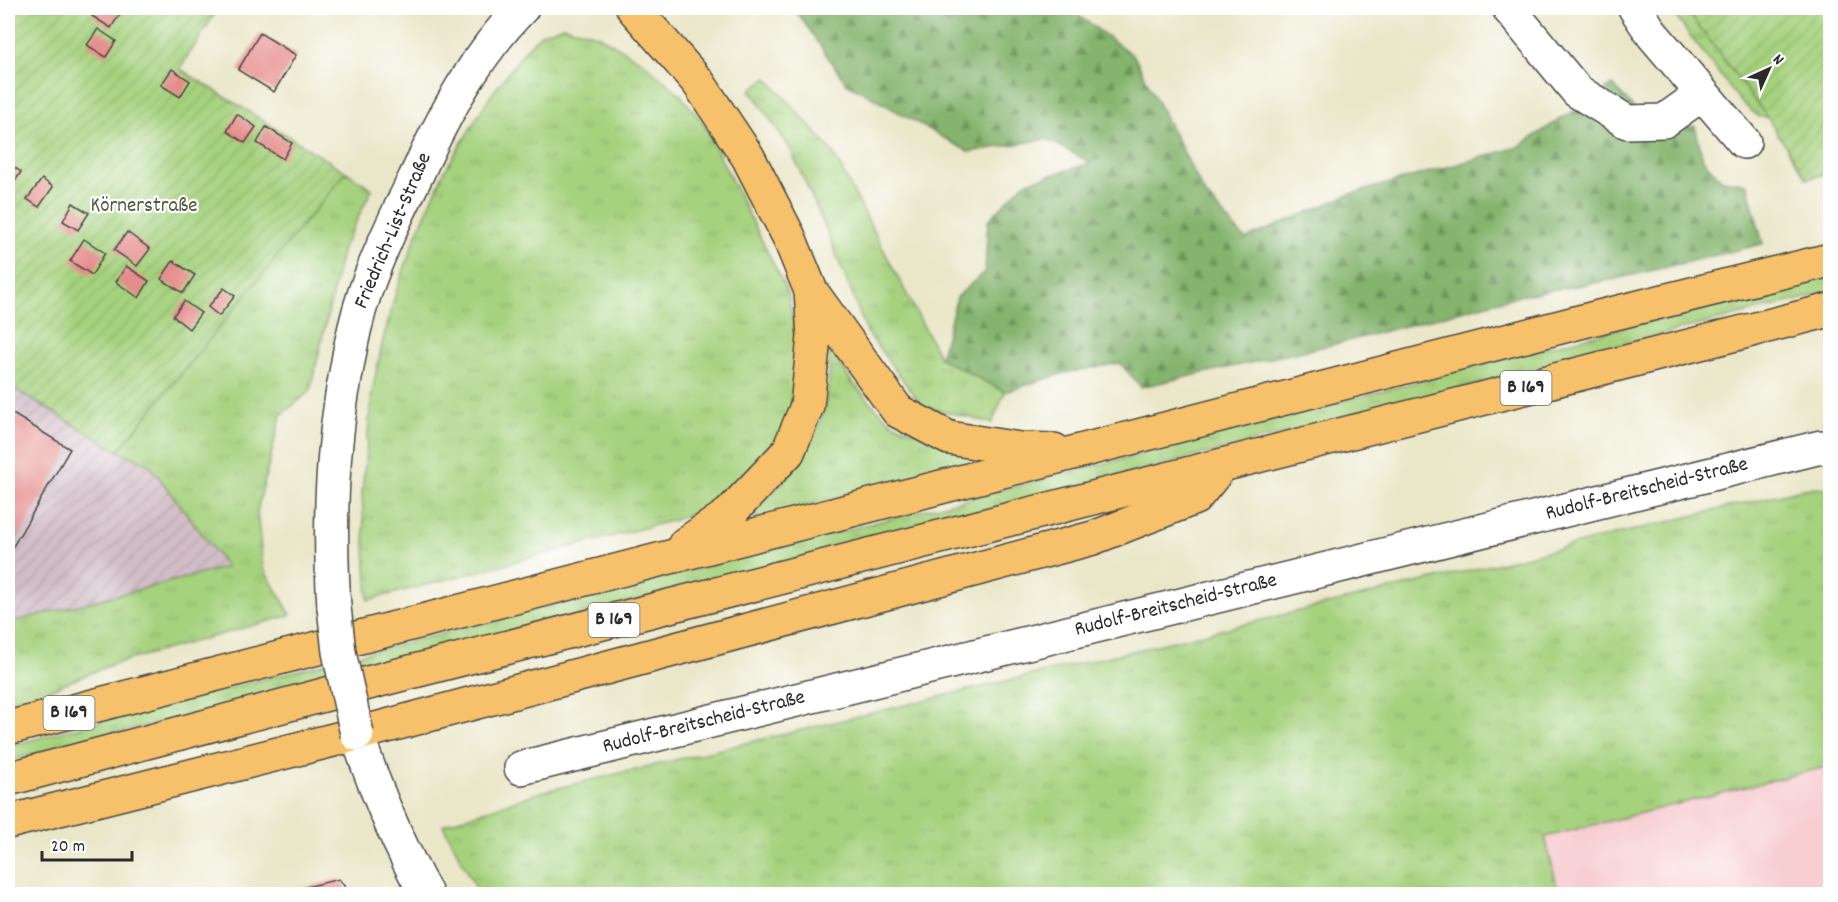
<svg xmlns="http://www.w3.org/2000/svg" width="1838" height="902" font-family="Dekko,sans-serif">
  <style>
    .built { fill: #f7cfd3 }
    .industrial { fill: url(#industrial-furrows) }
    .grass { fill: url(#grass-tufts); stroke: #687e54; stroke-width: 1.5 }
    .forest { fill: url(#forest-firs); stroke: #58704c; stroke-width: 1.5 }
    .garden { fill: url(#garden-furrows); stroke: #687e54; stroke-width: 1.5 }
    .building { fill: #e58c8a }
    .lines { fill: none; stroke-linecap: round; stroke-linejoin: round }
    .minor-casing { stroke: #484743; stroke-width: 36 }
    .highway-casing { stroke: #484743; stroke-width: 36 }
    .minor { stroke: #fff; stroke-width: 33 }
    .highway { stroke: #f6c16b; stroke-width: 33 }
    .minor-bridge-casing { stroke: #484743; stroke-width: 36; stroke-linecap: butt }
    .minor-bridge { stroke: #fff; stroke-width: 33 }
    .labels { text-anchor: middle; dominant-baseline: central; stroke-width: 4.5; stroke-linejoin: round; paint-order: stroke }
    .shield { fill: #fff; stroke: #6b6b6b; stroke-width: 1.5 }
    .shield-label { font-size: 20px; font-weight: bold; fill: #2b2b2b }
    .park-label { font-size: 21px; fill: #505d44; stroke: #fff }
    .street-label { font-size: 21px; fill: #2b2b2b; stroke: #fff }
  </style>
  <defs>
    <pattern id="industrial-furrows" width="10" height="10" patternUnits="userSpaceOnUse" patternTransform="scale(1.5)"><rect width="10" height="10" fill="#d2bdc7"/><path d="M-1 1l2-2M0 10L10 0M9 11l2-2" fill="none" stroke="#b4a3ab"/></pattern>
    <pattern id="grass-tufts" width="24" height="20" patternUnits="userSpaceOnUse" patternTransform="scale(1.5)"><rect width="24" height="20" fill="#a6d27e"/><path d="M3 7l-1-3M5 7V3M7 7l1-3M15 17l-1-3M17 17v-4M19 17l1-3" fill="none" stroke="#8fb46d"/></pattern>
    <pattern id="forest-firs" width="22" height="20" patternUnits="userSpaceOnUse" patternTransform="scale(1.5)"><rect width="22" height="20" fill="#84b46d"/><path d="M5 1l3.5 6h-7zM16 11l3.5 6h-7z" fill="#6c935a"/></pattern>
    <pattern id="garden-furrows" width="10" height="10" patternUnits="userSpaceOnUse" patternTransform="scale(1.5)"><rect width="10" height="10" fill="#a6d27e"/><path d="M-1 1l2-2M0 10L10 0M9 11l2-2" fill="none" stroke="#8fb46d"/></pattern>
  </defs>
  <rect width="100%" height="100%" fill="#fff"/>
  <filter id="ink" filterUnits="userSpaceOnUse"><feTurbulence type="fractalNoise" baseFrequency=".0167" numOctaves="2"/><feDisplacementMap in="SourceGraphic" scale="12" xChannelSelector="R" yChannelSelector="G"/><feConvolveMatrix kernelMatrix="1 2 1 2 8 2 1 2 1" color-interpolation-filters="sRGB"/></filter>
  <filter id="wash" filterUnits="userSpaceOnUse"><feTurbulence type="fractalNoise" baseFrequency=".008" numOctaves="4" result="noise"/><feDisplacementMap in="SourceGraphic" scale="24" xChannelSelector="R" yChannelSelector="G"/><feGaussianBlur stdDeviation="1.35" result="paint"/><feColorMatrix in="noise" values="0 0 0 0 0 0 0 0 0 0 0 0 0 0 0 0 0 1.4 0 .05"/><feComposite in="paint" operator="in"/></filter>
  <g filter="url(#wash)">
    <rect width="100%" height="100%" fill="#eae6c8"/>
    <path class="built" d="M1830,766V894H1559L1545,837Z"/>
    <path class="industrial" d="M8,385L118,451L149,464L227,567L8,623Z"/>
    <path class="grass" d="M1669,8H1685L1767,117H1759L1740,101Z
      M564,26L597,35L640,60L679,93L703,123L788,293L798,349L794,406L780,443L755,473L710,508L674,520L368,600L362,493L372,392L383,340L397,289L416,236L444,172L489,98L527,48L542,33Z
      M767,78L832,151L940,358L1005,392L992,423L922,406L867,332L827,231L790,148L750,90Z
      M346,172L372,189L343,248L310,391L281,415L257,511L263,568L291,615L113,664L39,694L8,702V623L227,567L149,464L118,451Z
      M1830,273V292L1638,340L1459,389L8,761V746C227,687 447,633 668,576C1056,477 1443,376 1830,273Z
      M829,345L851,381L873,405L892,423L986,458L756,519L754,510C793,476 824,436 829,382C830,370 829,358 829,345Z
      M1826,488L1830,489V766L1545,837L1559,894H479L443,825L541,792L1471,570L1802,489Z"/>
    <path class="forest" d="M794,8H1068L1134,56L1205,194L1245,239L1348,195L1518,147L1613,85L1655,132L1695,126L1703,160L1722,180L1747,184L1763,244L1616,279L1518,296L1344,342L1141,387L1120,363L1064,373L1005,392L940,358L957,297L985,271L988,221L1024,183L1091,163L1047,139L969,152L846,83Z"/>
    <path class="garden" d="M8,8H218L180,69L346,172L118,451L8,385Z
      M1685,8H1830V172L1807,179L1767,117Z"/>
    <g id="blocks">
      <path class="building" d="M98,8H114L121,12L111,28L92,16Z
        M98,29L116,41L106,57L87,45Z
        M260,33L296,55L274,92L238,70Z
        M172,69L190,81L180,97L161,85Z
        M237,114L256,127L245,143L227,131Z
        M266,127L292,143L283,159L257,143Z
        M8,163L21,172L10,189L8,187Z
        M42,179L53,187L39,207L27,199Z
        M73,203L89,213L78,230L63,221Z
        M127,232L150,249L137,266L114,250Z
        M84,239L105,253L92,275L70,261Z
        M173,261L195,275L183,293L161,279Z
        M126,266L149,281L139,298L116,282Z
        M224,288L235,296L219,316L208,307Z
        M184,301L201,313L189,329L173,316Z
        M8,411L70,449L8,555Z
        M339,879L350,894H278Z"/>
    </g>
  </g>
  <g filter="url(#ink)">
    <use href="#blocks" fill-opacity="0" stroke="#484743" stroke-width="1.5"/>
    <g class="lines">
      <defs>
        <path id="minor" d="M1635,8L1653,35L1744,142
          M1510,10L1577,91L1627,122L1664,121L1702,94
          M334,607C329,525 331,448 347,367C351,342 357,316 365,292C379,251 399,211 418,172C445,113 476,55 522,8
          M357,734C375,789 398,844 426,894
          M521,768L1821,447L1830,449"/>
        <path id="highway" d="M633,8L698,82L748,157L789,237L811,291L814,337L807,406L788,452L729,514L685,544
          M811,291L898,411L949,438L1020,449L1054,450
          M8,728L1595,318L1830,260
          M8,779L387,678L1830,310
          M8,822L357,734L1093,538L1195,498L1222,465"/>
      </defs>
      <use href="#minor" class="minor-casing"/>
      <use href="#highway" class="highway-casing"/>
      <use href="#minor" class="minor"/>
      <use href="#highway" class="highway"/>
      <defs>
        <path id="minor-bridge" d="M334,607L339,652L357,734"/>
      </defs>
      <use href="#minor-bridge" class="minor-bridge-casing"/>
      <use href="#minor-bridge" class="minor-bridge"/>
    </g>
  </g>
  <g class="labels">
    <g class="shield">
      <rect x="1500.5" y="371" width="51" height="34" rx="4.5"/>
      <rect x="588.5" y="603" width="51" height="34" rx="4.5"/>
      <rect x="43.5" y="696" width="51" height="34" rx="4.5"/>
    </g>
    <g class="shield-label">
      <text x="1526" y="388">B 169</text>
      <text x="614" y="620">B 169</text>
      <text x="69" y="713">B 169</text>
    </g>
    <g class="park-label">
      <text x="144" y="207">Körnerstraße</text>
    </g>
    <g class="street-label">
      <text transform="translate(394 231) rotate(-67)">Friedrich-List-Straße</text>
      <text transform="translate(1647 490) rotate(-14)">Rudolf-Breitscheid-Straße</text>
      <text transform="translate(1176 606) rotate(-14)">Rudolf-Breitscheid-Straße</text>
      <text transform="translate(704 723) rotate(-14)">Rudolf-Breitscheid-Straße</text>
    </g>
  </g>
  <rect width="1838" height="902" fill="none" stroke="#fff" stroke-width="30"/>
  <g transform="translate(1769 69) rotate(45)" stroke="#ffffff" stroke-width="4.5" paint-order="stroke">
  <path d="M0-4.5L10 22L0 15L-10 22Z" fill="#2b2b2b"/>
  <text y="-9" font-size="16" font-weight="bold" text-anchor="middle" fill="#2b2b2b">N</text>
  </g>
  <path d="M42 851v9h90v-9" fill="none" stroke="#2b2b2b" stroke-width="3"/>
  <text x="51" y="851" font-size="18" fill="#2b2b2b" stroke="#ffffff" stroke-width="4.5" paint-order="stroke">20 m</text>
</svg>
